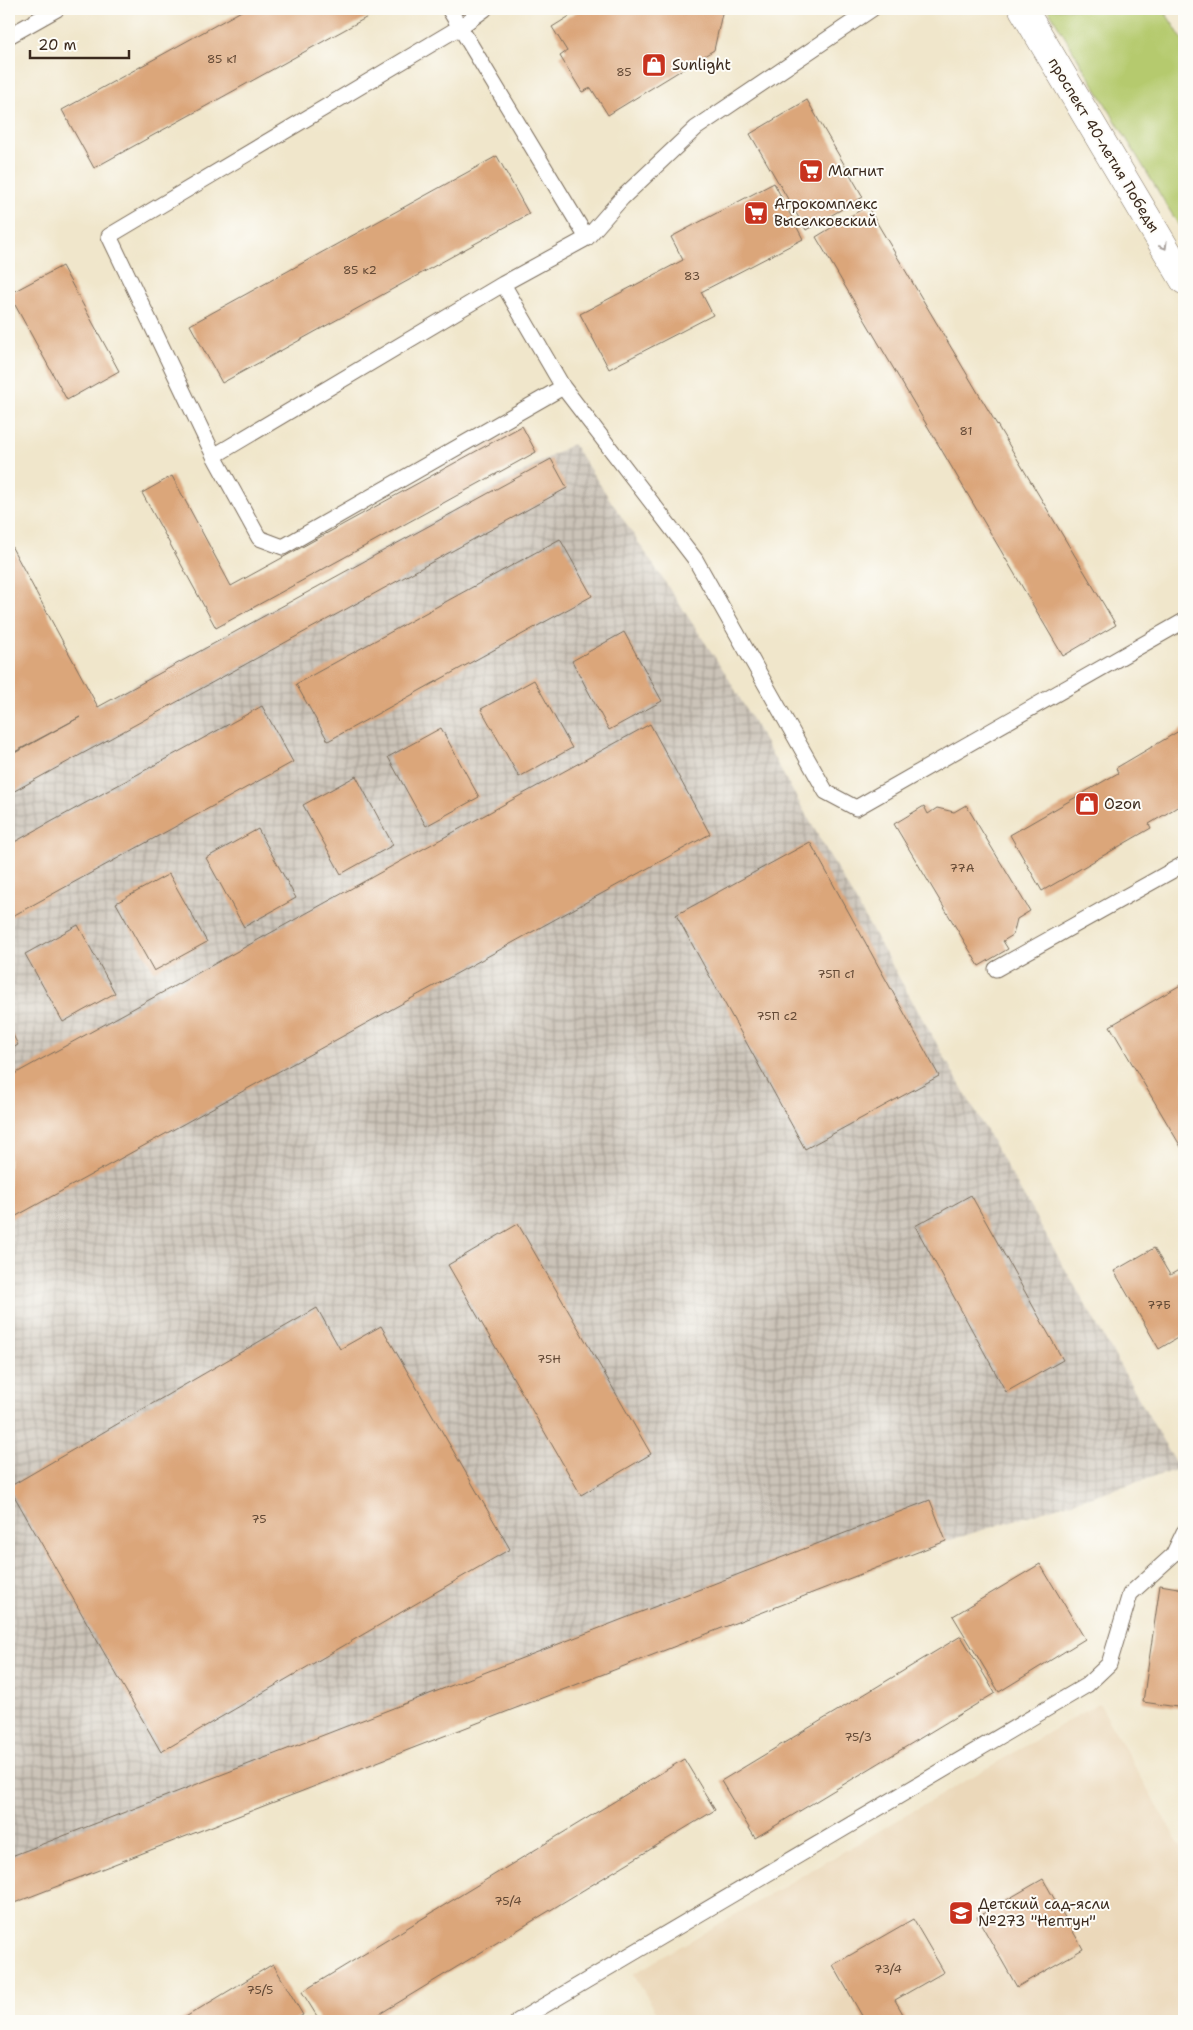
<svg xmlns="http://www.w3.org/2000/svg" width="1193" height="2030" font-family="'Shantell Sans',sans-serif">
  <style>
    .built { fill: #ebd8ba }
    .industrial { fill: url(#industrial-grid) }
    .green { fill: #b5ca6e; stroke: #787a46 }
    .building { fill: #dba67a }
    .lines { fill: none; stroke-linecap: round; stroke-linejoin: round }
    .lane-casing { stroke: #7a6c5b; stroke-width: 17 }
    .secondary-casing { stroke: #7a6c5b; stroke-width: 29 }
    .lane { stroke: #fff; stroke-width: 15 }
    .secondary { stroke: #fff; stroke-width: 28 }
    .oneway { stroke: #a79f9a }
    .labels { text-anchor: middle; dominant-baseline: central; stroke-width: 4; stroke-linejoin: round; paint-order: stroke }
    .number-label { font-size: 12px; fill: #634935 }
    .poi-label { font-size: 15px; fill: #3b2a1e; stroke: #fdfcf7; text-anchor: start }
    .street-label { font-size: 15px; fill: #3b2a1e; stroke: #fdfcf7 }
  </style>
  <defs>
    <pattern id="industrial-grid" width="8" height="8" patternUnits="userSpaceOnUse" patternTransform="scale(1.25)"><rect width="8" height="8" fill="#cbc3b8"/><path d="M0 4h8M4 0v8" fill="none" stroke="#a69f95"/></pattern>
  </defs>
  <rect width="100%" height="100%" fill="#fdfcf7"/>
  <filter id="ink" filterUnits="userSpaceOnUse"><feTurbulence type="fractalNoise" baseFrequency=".02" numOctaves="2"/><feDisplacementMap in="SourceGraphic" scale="10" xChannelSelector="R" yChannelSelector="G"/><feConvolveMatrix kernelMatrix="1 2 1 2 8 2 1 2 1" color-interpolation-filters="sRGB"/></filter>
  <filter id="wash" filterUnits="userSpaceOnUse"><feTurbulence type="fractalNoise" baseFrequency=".0096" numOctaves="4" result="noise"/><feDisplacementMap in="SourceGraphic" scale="20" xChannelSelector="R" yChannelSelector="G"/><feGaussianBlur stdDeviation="1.12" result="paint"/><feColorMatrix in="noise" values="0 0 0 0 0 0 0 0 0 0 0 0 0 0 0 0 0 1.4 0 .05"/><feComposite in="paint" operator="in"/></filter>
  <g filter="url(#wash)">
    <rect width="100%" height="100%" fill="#f0e6cb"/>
    <path class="built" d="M1099,1703L1184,1853V2021H662L633,1974Z"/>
    <path class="industrial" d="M573,444L726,674L1179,1469L947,1541L9,1902V754Z"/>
    <path class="green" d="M1048,9H1163L1184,42V234Z"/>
    <g id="blocks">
      <path class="building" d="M245,9H382L94,168L62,110Z
        M581,9H723L714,50L608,115L591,88L582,92L560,56L567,51L552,27Z
        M807,100L863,197L806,230L750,134Z
        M497,156L529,214L222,383L190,325Z
        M774,183L803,239L701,292L713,315L609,369L580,314L683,260L671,237Z
        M867,206L1116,625L1063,656L816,237Z
        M62,266L119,371L67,400L9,294Z
        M522,426L536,452L216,628L142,493L172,476L231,586Z
        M551,459L567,488L9,794V756L80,717L9,755V542L98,707Z
        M560,539L592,596L328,741L296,684Z
        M624,632L662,701L609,730L572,661Z
        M534,680L572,748L519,777L481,709Z
        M262,706L293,762L9,918V845Z
        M650,724L710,834L9,1220V1077Z
        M441,728L479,797L426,826L388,757Z
        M1184,728V803L1149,824L1151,828L1042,891L1010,835L1118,773L1116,768Z
        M356,776L393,845L341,874L303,805Z
        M966,805L1030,911L1017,919L1013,935L1003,941L1008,949L979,966L894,824L924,806L928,814L937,808L954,812Z
        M258,829L296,898L244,927L206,858Z
        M810,842L939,1076L805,1149L676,915Z
        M169,874L207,942L154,971L116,903Z
        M78,925L115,993L63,1022L25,954Z
        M1184,983V1152L1110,1026Z
        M9,1027L18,1045L9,1050Z
        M971,1195L1063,1360L1006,1392L915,1226Z
        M518,1224L651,1454L581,1495L448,1265Z
        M1154,1248L1170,1275L1184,1267V1334L1159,1349L1114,1271Z
        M317,1308L340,1349L381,1326L510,1549L161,1752L9,1487Z
        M930,1500L946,1541L9,1905V1857Z
        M1040,1564L1085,1639L999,1692L953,1616Z
        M1160,1585L1184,1589V1708L1143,1702Z
        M961,1636L995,1693L755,1838L721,1781Z
        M684,1759L715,1810L368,2021H320L302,1992Z
        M1043,1879L1083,1949L1017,1987L977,1917Z
        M913,1919L944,1972L895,2000L907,2021H865L833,1965Z
        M273,1964L303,2015L292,2021H179Z"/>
    </g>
  </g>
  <g filter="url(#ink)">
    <use href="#blocks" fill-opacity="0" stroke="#7a6c5b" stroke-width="1"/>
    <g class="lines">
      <defs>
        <path id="lane" d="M449,9L587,238
          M485,9L460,27L109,236L214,456L503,284L587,238L622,198L696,128L872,9
          M9,36L57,9
          M503,284L563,387L695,559L826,792L856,808L1184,621
          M214,456L259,538L283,547L563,387
          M996,969L1184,864
          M518,2021L1087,1685L1109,1664L1130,1594L1173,1555L1184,1532"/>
        <path id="secondary" d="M1023,9L1184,280"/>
      </defs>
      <use href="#lane" class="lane-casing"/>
      <use href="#secondary" class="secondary-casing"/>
      <use href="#lane" class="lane"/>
      <use href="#secondary" class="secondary"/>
    </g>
    <defs><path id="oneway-chevron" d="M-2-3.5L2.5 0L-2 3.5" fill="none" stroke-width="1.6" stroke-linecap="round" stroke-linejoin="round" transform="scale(1.25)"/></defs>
    <use class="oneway" href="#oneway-chevron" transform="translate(1164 246) rotate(59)"/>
  </g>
  <defs>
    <symbol id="shop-square" viewBox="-11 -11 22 22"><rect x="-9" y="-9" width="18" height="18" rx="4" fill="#c8321e" stroke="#fdfcf7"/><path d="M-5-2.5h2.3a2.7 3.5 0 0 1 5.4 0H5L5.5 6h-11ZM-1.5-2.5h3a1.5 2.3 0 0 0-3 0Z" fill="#fff"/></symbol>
    <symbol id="supermarket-square" viewBox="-11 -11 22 22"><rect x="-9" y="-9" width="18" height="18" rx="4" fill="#c8321e" stroke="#fdfcf7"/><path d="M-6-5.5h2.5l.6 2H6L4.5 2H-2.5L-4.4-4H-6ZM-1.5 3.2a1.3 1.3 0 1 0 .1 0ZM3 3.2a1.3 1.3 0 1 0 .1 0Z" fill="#fff"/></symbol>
    <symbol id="school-square" viewBox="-11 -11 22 22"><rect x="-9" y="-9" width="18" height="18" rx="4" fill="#c8321e" stroke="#fdfcf7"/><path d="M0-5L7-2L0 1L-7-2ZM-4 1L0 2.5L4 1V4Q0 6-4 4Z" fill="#fff"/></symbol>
  </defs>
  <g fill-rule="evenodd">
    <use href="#shop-square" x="640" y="51" width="28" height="28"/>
    <use href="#supermarket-square" x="797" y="157" width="28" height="28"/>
    <use href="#supermarket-square" x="742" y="199" width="28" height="28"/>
    <use href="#shop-square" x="1073" y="790" width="28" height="28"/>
    <use href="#school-square" x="947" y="1899" width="28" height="28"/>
  </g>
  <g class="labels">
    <g class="number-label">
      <text x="222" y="59">85 к1</text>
      <text x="624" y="72">85</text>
      <text x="360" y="270">85 к2</text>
      <text x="692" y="276">83</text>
      <text x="966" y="431">81</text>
      <text x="962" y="868">77А</text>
      <text x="836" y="974">75П с1</text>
      <text x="777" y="1016">75П с2</text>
      <text x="1159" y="1305">77Б</text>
      <text x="549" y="1359">75Н</text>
      <text x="259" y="1519">75</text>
      <text x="858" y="1737">75/3</text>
      <text x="508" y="1901">75/4</text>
      <text x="888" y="1969">73/4</text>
      <text x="260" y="1990">75/5</text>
    </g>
    <g class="poi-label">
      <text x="672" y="65">Sunlight</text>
      <text x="828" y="171">Магнит</text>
      <text x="774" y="204">Агрокомплекс<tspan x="774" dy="17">Выселковский</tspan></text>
      <text x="1104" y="804">Ozon</text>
      <text x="978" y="1904">Детский сад-ясли<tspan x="978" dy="17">№273 "Нептун"</tspan></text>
    </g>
    <g class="street-label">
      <text transform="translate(1104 145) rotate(59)">проспект 40-летия Победы</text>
    </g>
  </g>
  <rect width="1193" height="2030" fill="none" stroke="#fdfcf7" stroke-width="30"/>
  <path d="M30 50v8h99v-8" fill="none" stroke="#3b2a1e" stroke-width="2.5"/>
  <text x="38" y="50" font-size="15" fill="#3b2a1e" stroke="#fdfcf7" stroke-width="4" paint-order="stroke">20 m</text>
</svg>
